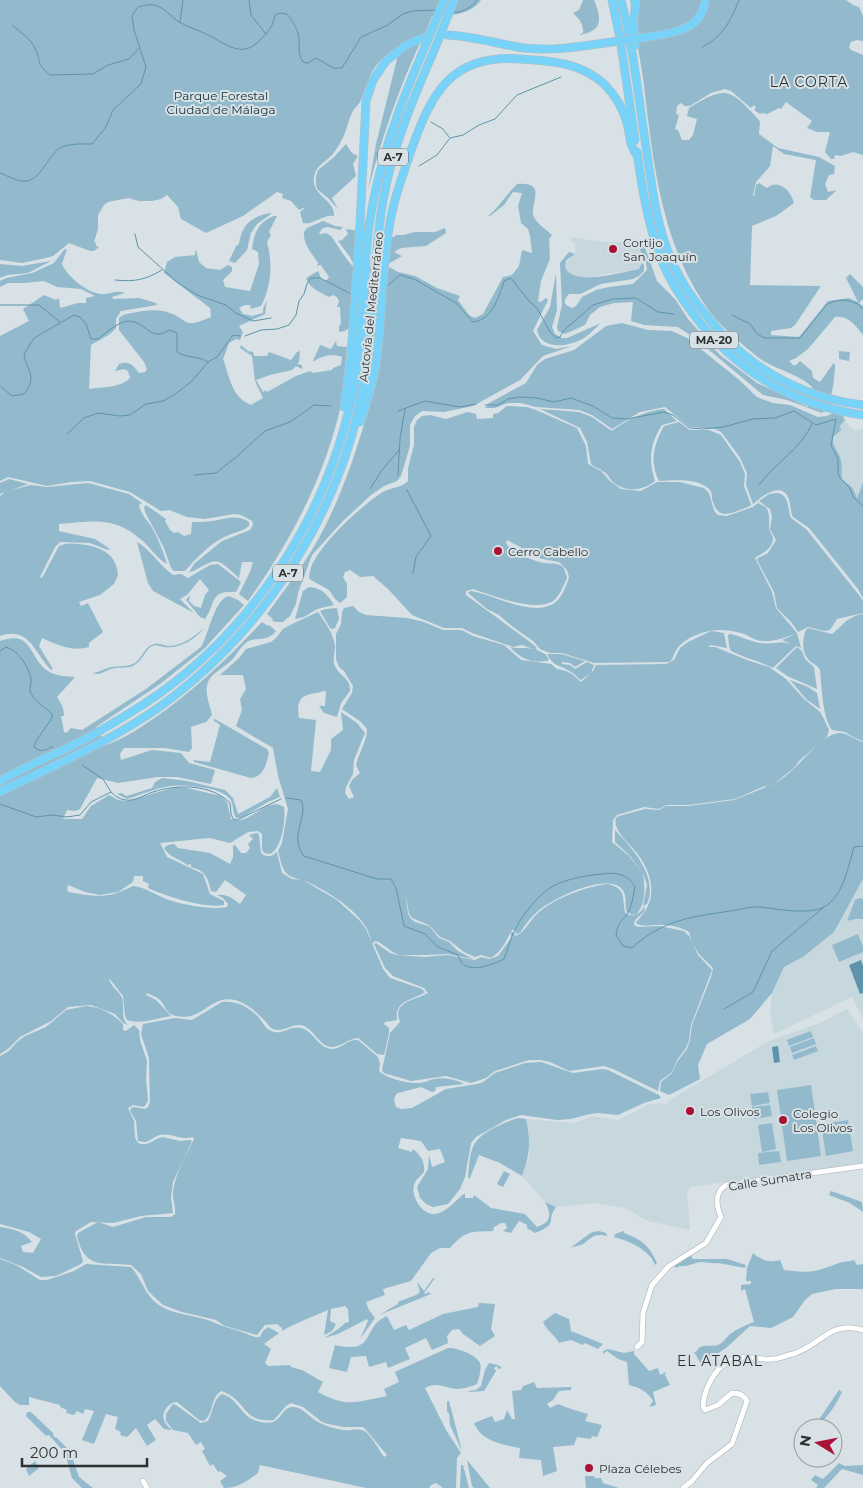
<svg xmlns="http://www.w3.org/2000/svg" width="863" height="1488" font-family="Montserrat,sans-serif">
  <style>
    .built { fill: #c6d7de }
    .green { fill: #92bacc }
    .water { fill: #5d94ab }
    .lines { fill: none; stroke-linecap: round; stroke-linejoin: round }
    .stream { stroke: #5d94ab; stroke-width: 1 }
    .tertiary-casing { stroke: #a6afb3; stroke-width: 6 }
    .motorway-casing { stroke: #bcbdbd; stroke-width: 9 }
    .tertiary { stroke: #fff; stroke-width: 5 }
    .motorway { stroke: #79d2f8; stroke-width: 8 }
    .motorway-bridge-casing { stroke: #bcbdbd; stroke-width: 9; stroke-linecap: butt }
    .motorway-bridge { stroke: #79d2f8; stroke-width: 8 }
    .poi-dot { fill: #a91234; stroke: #d8e1e5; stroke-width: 2 }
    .labels { text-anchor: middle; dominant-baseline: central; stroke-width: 4; stroke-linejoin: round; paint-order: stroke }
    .shield { fill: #d8e1e5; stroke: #606668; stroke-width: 1 }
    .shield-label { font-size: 11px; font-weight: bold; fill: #2d3132 }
    .park-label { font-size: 12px; fill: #122e39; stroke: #d8e1e5 }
    .poi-label { font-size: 12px; fill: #2d3132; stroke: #d8e1e5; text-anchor: start }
    .street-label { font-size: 12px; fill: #2d3132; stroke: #d8e1e5 }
    .neighbourhood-label { font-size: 14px; letter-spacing: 1px; fill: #2d3132; stroke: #d8e1e5 }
  </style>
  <rect width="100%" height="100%" fill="#d8e1e5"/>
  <path class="built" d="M572,237L601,242H638L642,263L639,269L589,277H577L570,274L566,268L565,264L575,254V243L571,242Z
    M845,420L850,427L854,430L863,429V483L857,499L854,488L842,479V471L832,444L833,437L841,430L840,426Z
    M863,879V1019L852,997L774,1034L770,1014L772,993L784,967L803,957L834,932Z
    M847,1009L863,1033V1163L690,1187L687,1192L690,1230L648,1221L626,1208L594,1203L556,1207L545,1202L522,1176L529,1158V1134L526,1119L574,1123L592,1116L618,1120L650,1104L660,1103L667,1104L668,1101L769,1041L820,1023Z"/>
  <path class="green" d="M0,0H481C470,16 450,15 432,16L425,34C405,42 384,52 372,72C367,81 365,91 361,100C359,105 354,108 352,113C347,122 347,132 341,141C339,145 336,150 333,154C326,162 316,165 314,177C311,196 335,199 334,216C323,214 315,225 303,223L300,212L306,207L299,210L291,201L282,198L283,194L277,192L243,216L206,233L181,219L178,207L167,195L161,199L152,201H139L128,198L108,202L104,205L98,215V229L94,242L96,243V246L99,247L94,251H90L69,243L53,256L46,258L22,263L0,260Z
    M583,0H594C602,19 603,32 578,35L583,33C584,24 579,19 573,13L579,10Z
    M630,0H846L853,5L859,7L863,16V41L857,40L851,42L849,47L851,50L863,55V155L853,152L841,156L835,155L834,159H831L825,152L830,132H817L807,128L812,121L786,102L781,109L779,108L767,114L762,113L760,114L754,110L756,107L754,105L751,108L731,91L725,89L711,93L690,106H685L681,103L677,106L676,114L679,115L675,129L678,130L682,140H689L693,135L697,119L687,116L689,108C725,86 729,87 758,119L760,122L759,134L778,148L819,157L835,166L834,174L829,175L825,184L828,192L837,190L826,200H814L810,197L816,160L784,154L773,146L770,166L756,182L753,195L754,197L756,185L759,183L767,188C780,178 791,192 794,203L776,216L752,226L750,285L821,286L795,325L791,328L771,331V335L799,337L828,301L849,298L858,302L846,278L850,274L863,287V299L859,303L863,306V335C855,325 848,315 835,317L808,349L796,358L789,361L793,365H796L800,361L812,371L813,378L820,382L833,364H835C835,376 832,407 822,413L787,400L763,395L696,339L678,327L644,325L631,321L633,302L614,303L600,307L590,315L585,325L565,334L558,331L557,327L562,305L560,263L569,252L575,254C572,257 568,258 566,261C565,264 565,267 566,269C575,286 623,272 639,269L642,263L644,265V271L639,276L633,279L601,284L580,294H569C566,298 563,300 566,305L572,308L576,306L582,297L596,290L609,287L633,284L647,270C647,260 639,253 638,242L642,239L657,281L675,299L688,319L720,355L757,383L808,407L814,390C807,377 775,369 762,360C748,350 720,326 710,312C660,244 653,159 643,78C639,52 634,26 630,0Z
    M420,43C398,91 381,139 368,191L376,144L398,55L405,50Z
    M346,144L352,153L358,156L353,164L356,176L332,198L338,209L328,198L318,190L316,186V177L318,170L334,157Z
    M517,184C547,182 531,201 533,214C534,222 547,230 552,235L549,239L550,259L541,281L538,301L541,302L546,298L548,300L533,331L542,345L556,349L572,346L543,356L520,380L473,406L444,412L422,411L415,416L410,425V446L401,476L397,481L384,486L371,495L343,521L312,555L298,593L296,604L290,616L283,622H277L272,621L273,619L267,614C279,597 292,581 303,564C333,520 351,468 366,418C375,390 383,361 383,332L349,328L345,331L339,332V326L341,324L340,307H337L339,301L337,297L333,295L329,297C320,292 309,288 306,278L318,271L322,280H327L329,277L321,265L317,266L318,263C312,253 303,245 304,232L307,228L323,221L335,226L343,227L340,230L328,227L323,228L319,233L321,234L326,233L331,236C340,248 358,283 375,276C379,274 384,269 387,266L398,272L415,276L437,288L460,296L458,300L469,315L475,318L483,314L503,277L512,275L519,266L522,250L532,253L530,236L528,229L521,223L518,206L522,193L513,192L504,205L490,216H488C500,206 506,195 517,184Z
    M270,213L271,214L257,224L251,233L247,250L235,263L229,261L236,246L239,244C242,224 251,217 270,213Z
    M274,216H277L269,232L271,235L267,242C273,263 271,288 261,306L251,309L250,305H245L239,308L243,314L252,316L263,313V309L267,300L265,314L239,326L243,332L240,340L236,339L229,343L223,359C230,377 231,397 251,405L263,398L255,381L252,356L240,348L241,345L248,351L253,352L254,356H267L269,352L291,360L297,352L300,351L299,362L297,364L302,365V369L296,366L292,370L270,375L256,380L263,392L266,390L267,392L296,376L310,371L313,373L332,370L333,368L341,365L342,357C335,354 321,355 315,361H313L320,345L331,349L336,341L337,346L347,347C345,365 345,383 342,400C327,473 291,541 248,601L239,594L250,572L253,562H242L239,578C233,573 226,565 219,562C210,558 197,572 189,572L195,563L222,541L250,530L253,525L252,521L241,515L234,514L205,519L187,517L169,510L161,511L130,492L90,481L71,482L47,486L8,477L0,481V336L29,321L23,309L44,295L56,300L59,298L60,308L78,303H86V298L95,296L81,289L57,287L44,281L24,283H8L0,287V281L6,278L32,273L54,263L64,250L67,249L62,264C67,277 91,296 105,294C113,293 116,290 125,293L112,297L113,299L139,298L156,303L157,305L121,311L116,319V328L110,334L91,345L89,389C101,387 121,388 130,378L128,371L124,369L115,371L119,364C129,360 134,366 139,373L145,372L147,369L144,362L119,330V318L123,315C135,312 151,309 163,311C190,317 179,331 211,317L210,308L164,273L167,262L175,257L195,255L196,249L199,262L206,268L220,270L228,265L232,267V271L223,280L225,287L250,291L259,264L258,252L252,249C254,233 258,222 274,216Z
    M445,228L446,233L426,246L401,248L394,252L402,256L374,272L367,273L358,269L354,265L350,257L338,241L342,240L348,234L346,229L362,231L360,266L380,268L384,235L394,237L396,235H403L415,232H435Z
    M51,261L28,273L7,275L0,278V264L22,266Z
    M556,273L557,310L552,327L555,334L562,338H567L601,323C594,329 587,338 578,341C565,347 540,349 537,330L550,307Z
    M622,323L648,330L672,331L687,338L738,379L757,397L773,403L790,405L818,417L827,416L840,409L845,420L840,426L841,430L833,437C832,446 837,449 840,457C843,465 841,472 842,479L853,488L857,498L863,483V598L858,589L809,528L793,517C790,511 791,503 788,497C780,481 760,498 753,504L746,485L747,473L739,456L721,432L715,429L690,427L665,407L640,412L612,429L592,415L579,410L536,407L521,403H508L495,408H485L489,403L526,383L537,365L545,359L574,350L606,326Z
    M839,351L850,352L849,361L839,359Z
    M507,406L527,407L536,410L577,428L586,446L588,464L601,471L610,481L621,489L641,491L657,482H680L704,488L709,493L713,507L715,512L718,515L727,516L753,507L758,503L766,507C770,514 769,518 769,526C769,531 772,534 773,538C773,549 762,553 755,558L772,592L776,608L797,633C786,637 775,642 763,641C754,641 749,635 741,633C721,628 706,629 688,639C684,642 679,645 677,649C673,654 674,659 669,662L594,663L562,653H550L540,649L533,641L513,627L499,615L487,609L468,593L470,591C494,594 530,617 553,604C561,600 567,585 569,577L567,570L559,562L542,559L507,540L506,543C512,553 532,560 544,563C550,564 557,562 563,567C565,570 566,575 567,578C564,585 559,597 553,601C536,613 491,595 473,589L466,591V595L530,642L537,648L535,649L545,654L549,659L547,661C530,663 521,659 510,647C518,649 525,647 533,649L522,645L513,647L472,633L462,628H444L412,615L388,589L373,576L360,577L350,570L345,572L343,577L347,584V597L340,603L335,599L329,590L311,580L309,578C310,571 311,565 315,559C328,537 362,505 383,492C391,487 402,488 408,481V468L414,445V427L417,420L422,416L430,415L446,419L468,412L476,414L477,419L493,418V414L498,413Z
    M540,409L579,412L592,417L612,431C627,419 646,411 664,409L677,421L662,425C650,444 648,459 655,481C643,491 625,493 612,481C609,478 608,474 604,472C600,468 595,468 591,464L587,442L580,428Z
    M679,422L690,430H709L721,435L740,462L745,474L744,486L751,505L748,507C731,513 718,522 712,499C712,495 712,491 708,488C696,478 674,480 659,481C649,462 654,444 664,426Z
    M9,479L28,484L0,494V483Z
    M88,483L129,494L142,503L139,505C141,514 146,519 151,526C158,538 163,551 167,564C158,559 151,549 144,542C115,516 96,521 59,524V531L95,539L110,549L108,550L90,543L60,542L55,547L40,577L42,578L59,546C65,543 72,543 79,544C99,546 117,553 118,575L114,584L100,595L79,602L81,606L88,603L103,632L89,643V647C72,652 58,645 42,638L39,646L53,669L51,670C34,652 29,626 0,636V496L7,491L31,485L47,487Z
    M778,493C790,496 787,508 791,518L806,529L859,595L863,601V613L837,619L830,630L824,631L808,627L798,632L792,623L777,608L774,592L757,560L758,558L768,553L776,540L770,529L772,517L770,509L759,501L769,494Z
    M146,505L166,519L165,521L170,530L174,533L178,532L184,536L191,534L192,522C198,522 206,522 213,521C226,519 237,514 249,522V526C242,532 232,533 224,537C209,545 196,558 185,571H174L171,568L164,548L145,512L144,507Z
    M137,542C150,549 160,566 173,575L181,574L188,578L210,565L218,564L241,582L236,592C209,590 216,604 205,619L200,617L186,600L190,595L189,601L194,606L201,608L205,595L209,590L200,579L187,595L180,599L194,613L153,591L148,583Z
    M309,587C322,588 327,594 334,605L317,609L304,617L295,619L303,591Z
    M229,596L238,600L244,605L204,649L160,684L96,727L106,745C125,738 140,728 156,717C196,689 229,657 262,622L268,626L269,625L276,631C266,643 258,636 247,642C241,646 237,654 232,660C217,674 202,675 208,700C209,705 211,710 212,715L206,722L191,727L192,748L189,752L165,748H124L120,754L121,760L152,750L181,753L189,763L215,770L211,784L177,777H158L118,783L97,778L80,809L75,811L67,810L63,819H82L91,806L109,795L118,800L127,801L176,787L187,788L221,796L227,802L231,819C249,827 267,795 284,807C286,819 282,849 270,854L264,853L262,849V834L258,831L248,832L230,843L209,838L160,843L167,857C179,862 190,868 203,874L210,894L224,901V905C206,909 165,896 148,888L149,884L143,881V876H134L133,882L118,892L100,895L85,892L68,885L67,890L69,892C96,897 108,899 133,886C145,887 157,896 169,900C184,905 212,910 227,907L228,904L223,898L217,895C227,894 232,898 240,904L246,895L225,880L216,892L211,891C208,878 206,871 191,867V864L187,865C179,858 170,858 164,848L168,845L174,844L178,848L210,853L230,864L233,857V846L235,845L241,853H246L250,848L248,844L253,839L249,835L257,833L259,835L261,853C267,858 271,857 277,852L282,873L292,879L301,880C282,875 283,869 278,851L282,843L288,809L278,776L273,748L236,726L242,710L240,699L246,689L243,675H220L239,658L246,649L271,642L276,638L283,629L292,624L318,612C325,623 334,633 335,647C335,653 332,660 335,666C339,676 351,678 350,691L341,703L337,717L324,713L319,706H325L326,691C306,695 295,694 299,718L316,720L311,771L320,772L331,750V739L343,730L341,712L357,723L365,733L354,760L353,774L346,787L345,793L349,799L354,797L349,786L352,780L360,773L356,765C359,752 367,742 367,729L361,722L342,709L352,693L353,686L344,671L339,667L336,659V634L341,624L342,612L344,608L353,606L359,612L366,615L407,618L424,622L443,630H459L464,631L473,636L504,645L521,660L551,664L557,669L566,671L572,674L581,682L593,671L596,665L666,664L674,660L680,648L688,642L711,631L724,633L727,648L711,645L708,647H715L747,660L769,667L786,679L804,699L820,712L824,719L829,730L827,737L799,761L794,768L775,783L769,785C792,781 820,731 841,733C849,734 855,740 863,742V879L834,932L803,957L784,967L772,993L750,1019L707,1044L698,1065L700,1079L669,1095L660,1091L661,1082L672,1073L677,1062L687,1049L690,1040L692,1025L711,977L713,968L699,954L692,943L689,932C681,927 667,924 657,925C650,925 644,927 637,924L636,922C657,902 655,879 639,856C633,846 612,832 616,818L619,816L645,809L660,810L665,806H688L734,800L764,788L767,785L735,799L688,805H666L659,809L644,807L617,815L613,820L612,842L629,856L642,872L630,856L615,842V830C632,848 659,877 647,904L643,906L647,885L643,873C645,888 646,902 637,914L632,915L626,911C625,904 627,895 622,889C606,872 551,899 537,912C530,918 524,926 520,933L516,934L515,930H512C506,941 502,951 491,958L481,955L475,957L464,952L450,941L440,937L429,925L412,918L409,913L405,892L408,913L411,919L415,922L429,926L439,938L449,942L458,951L473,959L447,954L426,955H399L394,953L379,942L375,941L372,944C371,939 369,934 367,929C356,908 324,889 303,880L337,900L360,921L366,929L383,969L390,978L422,989L425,992C415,1000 394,999 397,1020L385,1022L384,1024L389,1028V1033L384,1055L377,1054L358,1038C348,1039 340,1047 332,1047C319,1047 314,1028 301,1025C290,1024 282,1034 271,1028C259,1014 240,993 219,1001C202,1008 197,1020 176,1016C166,1014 166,1007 160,1000C157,997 151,995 147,993L146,995L156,1000L171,1016C156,1018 142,1025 127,1020L125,1016L123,996L109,978C110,987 119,990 122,998C125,1007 120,1018 128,1025L123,1023L115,1014L91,1005L68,1007L51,1021L20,1037L8,1049L0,1054V641C31,630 28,653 45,669C53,676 64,676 75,677L57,697C61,703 64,708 64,716H61L64,732L66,733L71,728L82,730L146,689L201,647C209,634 214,599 229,596Z
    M326,609L337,608L339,619L335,628L332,629L330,628L320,611Z
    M863,614V741L855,738L845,732L832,730C822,717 822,687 820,670C818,666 815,665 811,662C801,654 802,640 806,630L808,628L832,634C844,625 846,617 863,614Z
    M204,628C195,640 179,649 164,647C160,646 156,644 152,646C146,649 143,659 137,663C130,670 120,666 111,669C104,671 100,676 93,673C100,672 105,668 112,667C119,666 128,667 135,663C142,658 145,646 154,644C159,642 164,646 170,646C183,645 195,636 204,628Z
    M797,633L801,648L782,640Z
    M730,634C740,636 752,642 761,643C775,645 782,639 796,646L773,668C759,661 745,658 731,651L729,646L728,635Z
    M797,647L802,651L805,659L814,667L817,689L787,676L776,668Z
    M547,654H561L585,661L575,667L570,663L562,662V664L570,665L575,669L587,662L594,665L591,673L581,680C577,678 575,674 571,672C560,664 554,668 547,654Z
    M790,680L808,687L817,693L820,709L806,699Z
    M215,719L267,749L269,753C266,764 264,777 251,778L194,762L193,760L210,762L220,725L213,720Z
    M162,778L187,781L225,790L233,798L238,814L270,797L277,788L280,797L268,802L241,818H236C232,812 234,804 230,799C224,792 213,789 205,788C174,782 160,787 131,798L127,799L117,794L121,793L127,796L152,788L155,782Z
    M608,884C627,889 622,897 625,913C635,918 638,915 645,906L644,912L635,920L634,925L638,927L659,926L684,931L689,936L698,955L712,970L691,1025L689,1040L686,1048L677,1060L672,1072L660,1081L658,1091L613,1069L604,1066L569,1071L550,1062L540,1060H529L495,1071L486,1078L471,1083L446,1076L411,1081L384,1073L382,1070L390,1033L400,1022C391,1001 417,1000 428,993L424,988L393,976L385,968L374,944L376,943L390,953L397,955L425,957L447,955L475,960L481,957L490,959L498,956L511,938V932H514L515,936C524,934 530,920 537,914C552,899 587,886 608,884Z
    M859,898L863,899V919H855L847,921L855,900Z
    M858,934L863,947V952L839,962L832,945Z
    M222,1002C237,1000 251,1008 260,1019C263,1023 266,1029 271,1031C282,1036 290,1025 301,1028C314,1031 318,1049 333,1049C342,1048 348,1039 358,1040L378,1057L380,1064L379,1071C386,1078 408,1084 419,1083C424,1083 429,1080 434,1079C444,1077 455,1079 464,1084L436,1087L435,1091L432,1092L421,1087L398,1093C393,1096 394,1102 396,1107L401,1109L412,1108L446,1089L477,1084L483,1082L495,1073L525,1063L541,1062L573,1073L602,1069L608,1070L659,1095L661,1098L644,1103L618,1115L598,1113L590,1114L571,1119L557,1120L521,1115L506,1120L476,1137L471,1143L465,1177L460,1189L448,1204L433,1207L426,1204L420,1198L417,1187L428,1169L429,1155L432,1167L445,1162L440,1149L428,1151L421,1141L401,1138L398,1148L412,1152L413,1149C421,1156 425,1161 424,1172C421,1176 415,1180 414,1185C411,1197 422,1215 435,1214C446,1213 457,1199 465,1193V1198H473L474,1195L491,1208L525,1214L537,1227C551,1222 552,1215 545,1202L556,1207C545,1222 560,1223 535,1233L527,1228V1225L519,1221L511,1233L503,1231L507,1228L505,1223H501L494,1227L493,1231C470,1232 466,1230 450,1248H440L431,1253L411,1281L383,1289L385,1295L366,1302L369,1310L375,1318L360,1339L368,1321L367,1319L338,1334L324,1338C329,1335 342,1327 345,1323L349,1322L348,1309L345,1306L331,1309L330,1321L336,1324L332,1331L324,1335L328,1310C313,1317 297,1322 282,1331V1328L277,1324L265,1325L257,1335L225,1326L216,1320L182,1312L163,1305L148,1291L141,1274L131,1265C102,1262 85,1270 77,1236L78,1233L98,1222L113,1227L146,1217H171L175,1214C176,1207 172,1198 173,1191C176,1172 186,1155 194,1139L193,1137C180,1141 172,1132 160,1135C155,1136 150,1141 145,1142L138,1141L136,1121L130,1111L131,1108L134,1107L145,1109L148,1107L150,1102L149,1058L141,1034L143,1024L175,1018L192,1020Z
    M86,1006C101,1007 113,1014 123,1024V1030L126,1031L134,1025L139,1030L140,1040L147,1061L146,1078L148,1101L144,1107L133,1105L128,1108L134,1121L135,1137L138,1143C147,1147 153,1140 162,1137L180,1141L190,1140L192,1141L173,1182L171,1197L173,1213L141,1216L113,1223L91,1222L76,1231L75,1234L83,1261L81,1264L56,1276L41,1277L23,1267L0,1258V1227C14,1229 23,1231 32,1242L21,1246L23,1252L33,1253L41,1239L29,1232L0,1224V1056L9,1051L17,1042L25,1036L46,1027L66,1010Z
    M811,1031L813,1037L789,1046L787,1040Z
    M814,1038L816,1044L792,1053L790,1047Z
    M816,1046L818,1051L794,1060L792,1055Z
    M811,1085L821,1156L787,1161L777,1090Z
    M768,1092L770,1103L752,1106L750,1094Z
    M770,1105L772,1116L754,1119L752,1107Z
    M518,1118L526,1119C531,1142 530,1154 522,1176L500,1163L479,1155L470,1178H468C469,1168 469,1156 473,1147C478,1133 505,1122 518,1118Z
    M848,1120L853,1151L826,1156L821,1124Z
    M772,1123L776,1149L762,1152L758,1125Z
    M779,1151L781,1162L759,1165L758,1153Z
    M504,1171L510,1174L503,1187L497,1184Z
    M831,1191L862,1202L863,1212L850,1203L829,1195Z
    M599,1231L606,1233L607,1236C593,1233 592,1238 583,1244C580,1246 574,1246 570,1248L592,1232Z
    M624,1231V1233C642,1240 649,1245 657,1263L655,1265C649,1249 629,1241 614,1237L615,1234Z
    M753,1253C761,1260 770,1263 780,1260L784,1270C811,1273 813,1273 839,1263C844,1261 849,1262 854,1260L857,1265L863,1264V1289H836L812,1294L805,1300L793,1317L771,1328L750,1326L726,1348L701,1364L694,1352H696C702,1341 710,1349 720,1344C723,1342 726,1338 729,1335C737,1329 745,1325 754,1322L745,1289L741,1291V1285L751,1284V1281H746L747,1268Z
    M691,1256L693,1259H727L746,1265L745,1268L718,1263C713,1264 707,1262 701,1262C693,1263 687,1267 679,1266L677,1268L674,1266L677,1263H681L680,1260Z
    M0,1259L16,1265L40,1280H47L74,1271L86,1264L131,1267C141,1278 144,1292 155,1302C171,1316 195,1314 213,1322C223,1327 232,1328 242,1332C250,1334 252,1338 260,1337L263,1331L268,1327L279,1333L264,1344L271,1349L265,1363L268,1366L290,1365L291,1367L302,1370L323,1382L318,1392C347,1408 356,1402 387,1396L384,1389L399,1382L395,1372L397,1371L448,1348C456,1347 477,1355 480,1363C482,1369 479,1378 477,1384C472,1386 463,1389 457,1389C445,1388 436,1381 425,1388L446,1430L461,1453L457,1458L456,1488H443L436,1483L431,1485L429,1488H366L260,1465L258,1473C247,1481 238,1488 224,1488L220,1481L227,1476L220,1471L218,1472L213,1464L210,1466L202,1451L205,1449L201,1442L196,1445L188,1433L173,1430L166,1421V1414L173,1404L176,1405L201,1423L208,1421C213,1412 213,1399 222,1394C238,1398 241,1417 257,1421C283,1429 279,1408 292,1407C302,1406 310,1418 318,1422C325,1426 336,1429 344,1430C351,1431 359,1427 366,1432C373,1438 379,1450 384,1457L387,1455L367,1431L363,1427H344L328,1424L322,1422L303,1407L291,1403L286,1406L274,1420C241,1423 248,1400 221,1391C210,1398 214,1414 204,1421L199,1420L177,1402C169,1402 161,1412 164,1420C165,1424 170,1428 172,1430L164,1429L155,1419L147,1425L156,1440L147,1446L136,1428L127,1437L120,1435L121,1432L115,1429L118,1417L106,1414L94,1444L82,1440L94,1411L85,1409L83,1414L77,1411L74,1415L66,1413L67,1410L60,1407V1405L29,1397V1405H20L15,1402L0,1386Z
    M433,1278H435L424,1293L426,1294L428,1292L431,1294L379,1315L398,1304V1302L416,1295L420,1292L417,1282L424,1291Z
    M479,1303L495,1304L491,1329L495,1336L480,1346L463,1334L459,1329L452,1330L447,1336L448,1343L432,1350L426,1338L405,1348L410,1359L388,1368L386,1362L369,1367L366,1356L351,1357L347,1372L329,1368L335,1345C377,1355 361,1327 387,1316L394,1330L406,1325L409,1330L443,1314L478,1307Z
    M555,1313L569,1319L571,1331L603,1344L598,1349L585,1343L583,1345L571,1340L559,1343C555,1335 547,1331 543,1322Z
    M608,1349L624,1353L634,1351V1354L649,1371L658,1368L660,1375L666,1372L665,1375L670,1385L653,1392L656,1405L649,1407L653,1401C647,1391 640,1388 629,1385L627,1362L618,1359L607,1351L603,1354V1351Z
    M489,1363L498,1365L502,1368L498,1369L497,1366L494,1368L496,1371L484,1391L469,1392V1391L476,1390L481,1386L485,1370Z
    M534,1382L537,1388L571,1387V1390L559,1391L553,1400L547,1404L550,1408L558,1404C564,1407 581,1412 588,1414L585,1421L602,1425L597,1437L592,1436L591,1439L577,1437L574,1445L553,1447L557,1471L543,1476L541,1460L519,1458L520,1448C503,1445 481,1441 474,1423L492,1416L495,1422L504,1419L507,1410L512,1419H515L512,1391L521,1390L523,1386Z
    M839,1390L842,1392C836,1404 830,1415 820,1423L818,1421Z
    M447,1401H449L462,1451L450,1425L449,1413L447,1412Z
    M27,1412H31L53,1433L54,1437L57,1438L70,1451L79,1477L93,1488H82L72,1478L65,1453L49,1435L46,1436L26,1416Z
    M467,1460L490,1488H474L472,1486Z
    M35,1461L39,1468L29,1476L26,1469Z
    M839,1463L845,1466L863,1465V1475L842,1469L824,1488H816L818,1485L811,1480L815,1475L823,1479Z
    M461,1465H463L469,1488H460Z
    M585,1476H594L595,1478H601L603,1483L619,1488H586Z"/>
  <path class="water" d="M861,960L863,966V993L860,994L849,965Z
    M778,1046L780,1062L774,1063L772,1047Z"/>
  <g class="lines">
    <path class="stream" d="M249,0L251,15L266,34
      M452,12C460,14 473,7 477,0
      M180,22L183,0
      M12,25C20,32 30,38 35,48C42,63 35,62 50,75L93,74L108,65L129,59L140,47
      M702,47C723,37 731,20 739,0
      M431,122L443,129L449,137
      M419,166L437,155L450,138L463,135L479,125L495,119L517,95L561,77
      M0,173C8,176 18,182 27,181C42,178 48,155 60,148C70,143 82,144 92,144L106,127L113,110L141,84L146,67L134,30L132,16L138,7C143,6 149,4 154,5C164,7 171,17 179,22C188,27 198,30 208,35C228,45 243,60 262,38C269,31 273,26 275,15L280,13L287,14C292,20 297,28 299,37C300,46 297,53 303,62L308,63L316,58L333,68H342L361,37L386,26L403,14L412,11L435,10
      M135,234L138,247L177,282L197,295L226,305L236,313L253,321L271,318
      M115,280C135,282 145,280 162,270
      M386,287L400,275L414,279L456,303L473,322C492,320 499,297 504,281L511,278L528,300L537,308L550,332L556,338L560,337L563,331L593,305L613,299L636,298L658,312L674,314
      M0,305H39L60,322
      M732,315L750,324L757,334L765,338H800L827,304L835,301L846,300L858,304L863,309
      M245,336L261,330L277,329L289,325L296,315L299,301L304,294L307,284L311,278H320L353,295
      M0,386L12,396L24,394C38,376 27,372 24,354L34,338L74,315L80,317L86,324L91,339H98C106,333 114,325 124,322C140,317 147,335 159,334C163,334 167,331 170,330L177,333V352C188,359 197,355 208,362
      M485,405H498L508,399L519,397L537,398L554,402L571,398L593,406L612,418L627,419L664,412L673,415L690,428L703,429L723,427L753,419L775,418L794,411L816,425L836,419L831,445L838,459V474L841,479L849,487L854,498L863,506
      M398,411L425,401L460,407L476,404
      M67,434L84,418L98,413L120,416L130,415L146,404L163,401L174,395L192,381L208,362L217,357L233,335L240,336
      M195,475L216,473L235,458L265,431L290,422L314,405L331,406
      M398,475L400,439L405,409
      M759,485C775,463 801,449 812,424
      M370,489L382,470L399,450
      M407,490L431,536L416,557L413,573
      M0,651L6,647C18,650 29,667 31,679C32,683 29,687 30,691C33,700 46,708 52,714V718L36,741L34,747C40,752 45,751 51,747H53
      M82,765L103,779L111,792
      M286,798L301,800C309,817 288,836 304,856L377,879H391L396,888L404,926L425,934L438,947L458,955C459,957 460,960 461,962C471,974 494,964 504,959C508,949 510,939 515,930C521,916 540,893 553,886C566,879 588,875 602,874C617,872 627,874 635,887C633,896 632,907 627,914C620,924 618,922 616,935L623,946L632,948C662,920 691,917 730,911C739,910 750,906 760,907C777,909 808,915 824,907C843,897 848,867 854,847L863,846
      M0,804L36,817L52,815L67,817L80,815L91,802L111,792C117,798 123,801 132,800C139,799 146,794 153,792C178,784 211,784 230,803L231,814L233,819L237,820L281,799
      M724,1009L753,992L772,951L824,907"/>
    <defs>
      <path id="tertiary" d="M637,1347L642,1342L643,1313L652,1285L669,1266L706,1243L721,1217C716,1205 714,1193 726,1185L863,1166
        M143,1481L147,1488
        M683,1488L692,1481L707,1463L732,1444L747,1401C744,1395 739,1393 732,1393L718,1405L705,1410L703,1406C704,1390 714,1369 729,1361C743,1353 759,1361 774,1359C781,1358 787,1355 793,1354C822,1345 829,1320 863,1330"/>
      <path id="motorway" d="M612,0L620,38L635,140
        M621,0C634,50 639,102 647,154C652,187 656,222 669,254C681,286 703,313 726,338C762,376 812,399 863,405
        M447,35C473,36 498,44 524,48C551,51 578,47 605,43
        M647,37C672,33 702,31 705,0
        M635,45L634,18L636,0
        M637,152C642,189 648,224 661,259C669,279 681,298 694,315C737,372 792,405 863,415
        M344,407L351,356L360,224L366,101L373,80L386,61L405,46L422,38
        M360,422C367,401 374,379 377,356C382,314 382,270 389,228C393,201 403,174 412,148C432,92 452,54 520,59C551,61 580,62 604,84C615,95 623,108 627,123C630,134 629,146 637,155
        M0,781C26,766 54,755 81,741C103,730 123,717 144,704C256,631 334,507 356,375C364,326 363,275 369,226C378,164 399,106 424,49
        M0,792C53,766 109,742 158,708C268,629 347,504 366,369C374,313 373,256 383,201C392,149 412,101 433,53"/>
    </defs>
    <use href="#tertiary" class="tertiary-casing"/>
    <use href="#motorway" class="motorway-casing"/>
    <use href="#tertiary" class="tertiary"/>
    <use href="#motorway" class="motorway"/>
    <defs>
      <path id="motorway-bridge" d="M605,43L647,37
        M424,49L444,0
        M433,53L454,0"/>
    </defs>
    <use href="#motorway-bridge" class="motorway-bridge-casing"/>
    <use href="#motorway-bridge" class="motorway-bridge"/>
  </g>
  <g class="poi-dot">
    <circle cx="613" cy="249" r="5"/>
    <circle cx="498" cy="551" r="5"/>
    <circle cx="690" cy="1111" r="5"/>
    <circle cx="783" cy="1120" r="5"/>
    <circle cx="589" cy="1468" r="5"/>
  </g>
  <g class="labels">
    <g class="shield">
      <rect x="378" y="148.5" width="30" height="17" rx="4"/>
      <rect x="690" y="331.5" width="48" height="17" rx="4"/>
      <rect x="273" y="564.5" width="30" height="17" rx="4"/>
    </g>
    <g class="shield-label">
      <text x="393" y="157">A-7</text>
      <text x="714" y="340">MA-20</text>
      <text x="288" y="573">A-7</text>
    </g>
    <g class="park-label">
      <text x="221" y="95">Parque Forestal<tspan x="221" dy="14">Ciudad de Málaga</tspan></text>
    </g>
    <g class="poi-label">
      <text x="623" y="242">Cortijo<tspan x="623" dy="14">San Joaquín</tspan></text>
      <text x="508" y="551">Cerro Cabello</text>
      <text x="700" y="1111">Los Olivos</text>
      <text x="793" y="1113">Colegio<tspan x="793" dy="14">Los Olivos</tspan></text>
      <text x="599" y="1468">Plaza Célebes</text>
    </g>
    <g class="street-label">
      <text transform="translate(371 307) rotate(-84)">Autovía del Mediterráneo</text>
      <text transform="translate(770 1180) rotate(-9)">Calle Sumatra</text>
    </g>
    <g class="neighbourhood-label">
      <text x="809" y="82">LA CORTA</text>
      <text x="720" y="1361">EL ATABAL</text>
    </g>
  </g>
  <g transform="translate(818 1443) rotate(280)"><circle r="24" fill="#d8e1e5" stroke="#949b9d"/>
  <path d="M0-4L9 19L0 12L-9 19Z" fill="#a91234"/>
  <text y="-8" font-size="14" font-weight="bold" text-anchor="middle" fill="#2d3132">N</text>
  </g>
  <path d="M22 1458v8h125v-8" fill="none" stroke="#2d3132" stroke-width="2.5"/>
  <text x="30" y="1458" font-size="15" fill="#2d3132" stroke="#d8e1e5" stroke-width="4" paint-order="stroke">200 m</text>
</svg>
